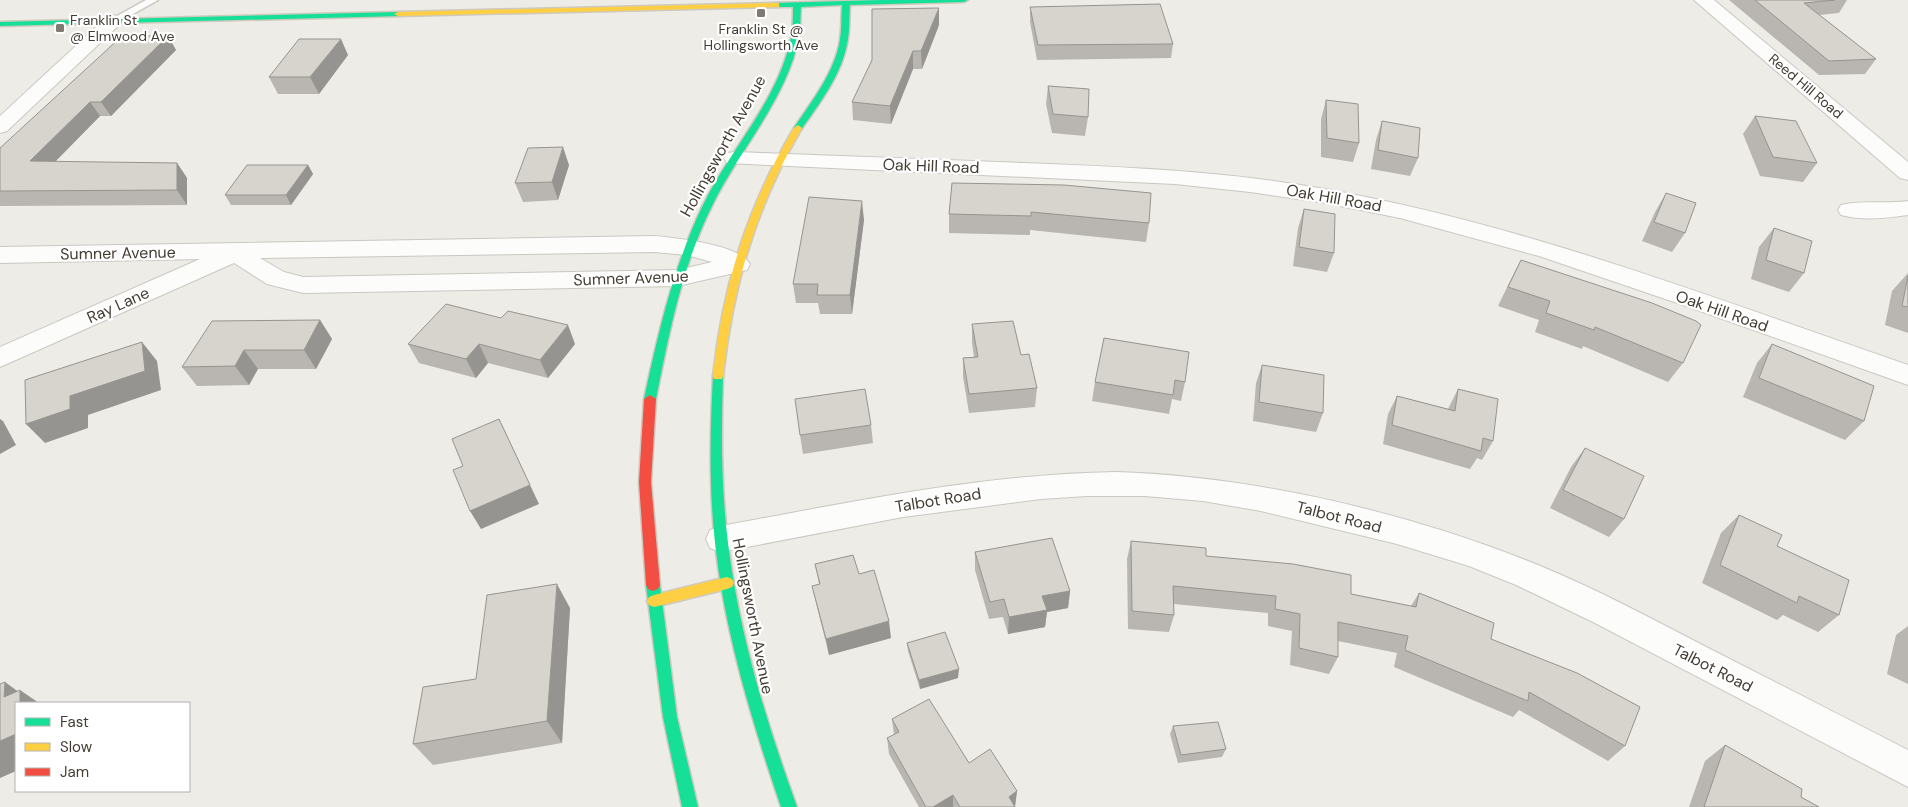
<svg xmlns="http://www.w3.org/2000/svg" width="1908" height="807" font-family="'DM Sans',sans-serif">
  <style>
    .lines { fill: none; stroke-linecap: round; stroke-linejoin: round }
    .lane-casing { stroke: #cac8c2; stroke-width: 3 }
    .street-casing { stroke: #cac8c2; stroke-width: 2 }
    .fast-casing { stroke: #cfcabe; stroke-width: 3 }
    .slow-casing { stroke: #cfcabe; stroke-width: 3 }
    .jam-casing { stroke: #cfcabe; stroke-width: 3 }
    .lane { fill: #fcfcfb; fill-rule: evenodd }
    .street { fill: #fcfcfb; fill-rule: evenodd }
    .fast { fill: #16e098; fill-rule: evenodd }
    .slow { fill: #ffcf43; fill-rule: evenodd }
    .jam { fill: #f24e42; fill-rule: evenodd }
    .wall { fill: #b9b6b1 }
    .shaded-wall { fill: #969490 }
    .building { fill: #d7d4ce; stroke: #969490 }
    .poi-dot { fill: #7f7a72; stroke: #fff; stroke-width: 2 }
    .labels { text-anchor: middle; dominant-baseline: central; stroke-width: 4.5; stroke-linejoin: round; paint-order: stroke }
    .far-poi-label { font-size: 14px; fill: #433c33; stroke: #fff; text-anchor: start }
    .far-street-label { font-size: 14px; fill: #433c33; stroke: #fff }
    .street-label { font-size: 16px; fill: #433c33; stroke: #fff }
  </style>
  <rect width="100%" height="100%" fill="#eeece6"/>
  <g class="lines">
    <defs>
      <path id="lane" d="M146,0H158L117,23L108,21Z"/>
      <path id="street" d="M1694,0H1714L1908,162V180L1900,178Z
        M113,15L119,17L122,21L119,25L7,131L0,133V116L107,17Z
        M735,152C831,156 928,159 1024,163C1125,167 1226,171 1325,189C1526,225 1716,299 1908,365V385L1683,305L1539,256L1400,218L1325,203L1250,192L1175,184L727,163L724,158L727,153Z
        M1908,201V215C1886,218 1862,221 1841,215L1838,210L1841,205C1860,200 1887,204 1908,201Z
        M654,236C676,238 738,244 750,264L747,270L678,286L303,293L267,284L234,263L0,367V347L200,259L0,263V247ZM654,252L687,255L712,262L678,270L303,277L284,272L260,258Z
        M1116,472C1253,476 1411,513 1538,565C1599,590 1656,621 1714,651C1779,684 1844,717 1908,750V787L1595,623L1516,585L1469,566L1397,544L1261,511L1203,501L1145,496H1087L1041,499L903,517L721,552L710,548L706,539L710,530L721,526C852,502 983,474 1116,472Z"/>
      <path id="fast" d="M968,0L964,2L850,5C849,18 850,32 847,44C841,76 819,104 801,130L798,131L794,128C811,102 832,76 839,45C842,32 841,19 842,5L801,7C800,17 801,27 799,37C787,99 739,150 712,206C682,266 669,333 656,399L650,403L646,402L644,399C658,334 673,268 702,207C729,150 779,100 791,37C793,27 793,17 793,7H773V3L881,0Z
        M398,12L402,14L401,16L0,26V22Z
        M718,372L723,376C721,432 721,487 728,543C739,634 766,721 797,807H781C752,721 725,634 715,543C709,487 710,432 713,376Z
        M653,579L658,581L660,585L677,717L698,807H682L663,717L646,585L648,581Z"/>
      <path id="slow" d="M776,3H779V7L398,16L394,14L398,12Z
        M798,125L802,128C756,207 733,285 723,376L722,379H714L713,376C723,285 747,207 794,128Z
        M727,577L732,579L734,583L732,587L727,589L654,607L649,605L647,601L649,597L654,595Z"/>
      <path id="jam" d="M650,395L656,399L651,482L660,585L658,589L653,591L648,589L646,585L639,482L644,399Z"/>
    </defs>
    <use href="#lane" class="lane-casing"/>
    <use href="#street" class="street-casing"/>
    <use href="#fast" class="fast-casing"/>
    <use href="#slow" class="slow-casing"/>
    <use href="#jam" class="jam-casing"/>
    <use href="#lane" class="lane"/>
    <use href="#street" class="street"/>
    <use href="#fast" class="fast"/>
    <use href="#slow" class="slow"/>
    <use href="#jam" class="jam"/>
  </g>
  <path class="wall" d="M1729,0H1847L1839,13L1819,15L1876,59L1865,74L1819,75Z
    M1030,7L1173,44L1171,58L1037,60L1030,22Z
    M939,25L922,69H913L891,124L853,120L852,102Z
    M168,36L176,50L111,116H100L55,162L177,163L187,178V205L0,206V148Z
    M348,55L319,94H278L269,77Z
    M1048,86L1088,117L1085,136L1052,133L1046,104Z
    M1326,100L1359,143L1353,162L1321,157V119Z
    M1755,116L1817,163L1803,182L1760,176L1743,134Z
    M1382,121L1418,158L1410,176L1371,169L1376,140Z
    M308,165L313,174L291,205H231L225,195Z
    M569,165L558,200L523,202L515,183Z
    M952,183L1149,223L1146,242L1030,230V235L949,233V214Z
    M1666,193L1685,233L1672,252L1642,241L1655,212Z
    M1304,209L1334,253L1327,272L1293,266L1298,228Z
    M864,220L852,314H820L818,303H796L793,284Z
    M1774,228L1804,273L1789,292L1751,279L1759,247Z
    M1521,260L1683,363L1668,382L1583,346L1582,349L1535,332L1539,320L1498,306L1511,279Z
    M1908,273V333L1885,325L1892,291Z
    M320,320L332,339L316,369H258L249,385L197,386L182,367Z
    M972,324L1021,355L1037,388L1035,407L969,413L963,377V358L974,357L972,343Z
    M1104,338L1185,382L1181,401L1172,399L1169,414L1092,401L1095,382Z
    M408,344H575L548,378L488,363L476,378L419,363Z
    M1772,344L1864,421L1845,440L1743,397L1757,363Z
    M1262,365L1323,413L1316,432L1253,421L1256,383Z
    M1458,389L1493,441L1482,460L1477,458L1470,469L1383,444L1388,414L1397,396L1448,409Z
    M871,425L873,443L803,454L800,435Z
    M1585,448L1624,519L1609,537L1550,508L1571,467Z
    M1739,515L1777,546L1839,615L1818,632L1783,615L1777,620L1702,583L1721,533Z
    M1131,541L1206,556L1351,594L1411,606L1419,593L1491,639L1625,746L1608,761L1519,710L1513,717L1394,667L1397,653L1338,641V657L1329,674L1290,665L1292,631L1268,626V613L1174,604V615L1169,632L1128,629L1127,559Z
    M975,552L1070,591L1068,608L1047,612L1045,627L1008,634L1003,617L989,619L975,570Z
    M815,564L859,574L891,638L829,655L816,603L812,586L819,584Z
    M570,608L562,743L433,765L413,744Z
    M1908,626V684L1887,674L1896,635Z
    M907,643L958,678L920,689L908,651Z
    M892,719L969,763L1017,791L1015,807H919L889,754L887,738L894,735Z
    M1173,726L1226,749L1222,757L1178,763L1170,734Z
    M1725,745L1801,797L1819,807H1689L1705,761Z"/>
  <path class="shaded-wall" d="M939,8V25L922,69L921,51Z
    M168,36L176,50L111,116L101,102Z
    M341,39L348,55L319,94L310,77Z
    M913,51V69L891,124L890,106Z
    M90,102L100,116L41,176L30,161Z
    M563,147L569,165L558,200L552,182Z
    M177,163L187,178V205L177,190Z
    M308,165L313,174L291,205L286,195Z
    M862,201L864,220L852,314L850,295Z
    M320,320L332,339L316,369L304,350Z
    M568,325L575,344L548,378L540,360Z
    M142,342L157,361L161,390L88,415V428L45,443L26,424Z
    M479,344L488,363L476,378L466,359Z
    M244,350L258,369L249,385L235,366Z
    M0,419L3,421L16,445L0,454Z
    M499,419L539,504L481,529L470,511Z
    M557,584L570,608L562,743L547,721Z
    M1070,591L1068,608L1047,612L1045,627L1008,634L1009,617L1042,596Z
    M889,621L891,638L829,655L826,639Z
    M959,669L958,678L920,689L919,680Z
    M5,682L20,693V690L39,703H16L4,697Z
    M16,734V771L0,778V741Z
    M1017,791L1015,806L1014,807L1009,797Z
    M953,795V807H933Z"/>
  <path class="building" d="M1755,0H1835L1804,3L1876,59L1829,61Z
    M1160,4L1173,44L1038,45L1030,7Z
    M939,8L921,51H913L890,106L852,102L872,60V9Z
    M122,36H168L101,102H90L30,161L177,163V190L0,191V148Z
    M299,39H341L310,77H269Z
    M1048,86L1089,89L1088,117L1053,114Z
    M1326,100L1358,104L1359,143L1327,138Z
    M1755,116L1796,121L1817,163L1773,157Z
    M1382,121L1420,128L1418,158L1378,150Z
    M563,147L552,182L515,183L528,148Z
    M247,165H308L286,195H225Z
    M952,183L1064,185L1151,193L1149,223L1031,212V216L949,214Z
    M1666,193L1696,203L1685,233L1654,222Z
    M809,197L862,201L850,295H817L818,284H793Z
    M1304,209L1335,214L1334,253L1299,247Z
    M1774,228L1812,241L1804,273L1766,260Z
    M1521,260L1652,303L1696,321L1701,325L1683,363L1595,327L1594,330L1546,313L1550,301L1508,287Z
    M1908,276V307L1902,306Z
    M446,304L501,318L508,311L568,325L540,360L479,344L466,359L408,344Z
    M320,320L304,350H244L235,366L182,367L212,321Z
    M1013,321L1021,355L1029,354L1037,388L969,394L963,358L978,357L972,324Z
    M1104,338L1189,352L1185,382L1175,380L1173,395L1095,382Z
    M142,342L145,371L70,396V409L26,424L25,380Z
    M1772,344L1874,386L1864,421L1759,378Z
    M1262,365L1324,375L1323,413L1259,402Z
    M865,389L871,425L800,435L795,399Z
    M1458,389L1498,399L1493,441L1483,438L1481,451L1392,425L1397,396L1455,411Z
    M499,419L530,485L470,511L453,470L463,466L452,439Z
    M1585,448L1644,476L1624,519L1563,490Z
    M1739,515L1782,535L1777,546L1849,580L1839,615L1799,596L1797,603L1720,565Z
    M1052,538L1070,591L1042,596L1047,610L1009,617L1004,599L990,602L975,552Z
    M1131,541L1206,548V556L1293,564L1351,575V594L1416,607L1419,593L1494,623L1491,639L1577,673L1640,707L1625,746L1529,692L1528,701L1405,650L1408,636L1338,622V657L1299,648L1300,614L1275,609L1276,596L1173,586L1174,615L1132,611Z
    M853,555L859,574L874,570L889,621L826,639L812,586L820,584L815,564Z
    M557,584L547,721L413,744L423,687L476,679L487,595Z
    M945,632L959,669L919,680L907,643Z
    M5,682L4,697L20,690V703H16V734L0,741V684Z
    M929,699L969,763L990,749L1017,791L1009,797L1015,807H960L953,795L933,807H926L887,738L899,732L892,719Z
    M1218,722L1226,749L1181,755L1173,726Z
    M1725,745L1802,789L1801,797L1819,807H1704Z"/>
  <g class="poi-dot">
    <rect x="756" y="8" width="10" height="10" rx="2.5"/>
    <rect x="55" y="23" width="10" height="10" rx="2.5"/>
  </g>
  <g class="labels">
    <g class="far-poi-label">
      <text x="70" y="20">Franklin St<tspan x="70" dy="16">@ Elmwood Ave</tspan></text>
      <text x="761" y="29" text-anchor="middle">Franklin St @<tspan x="761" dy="16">Hollingsworth Ave</tspan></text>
    </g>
    <g class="far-street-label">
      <text transform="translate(1806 86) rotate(40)">Reed Hill Road</text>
    </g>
    <g class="street-label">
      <text transform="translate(723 146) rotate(-61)">Hollingsworth Avenue</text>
      <text transform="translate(931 166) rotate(2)">Oak Hill Road</text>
      <text transform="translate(1334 198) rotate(10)">Oak Hill Road</text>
      <text transform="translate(118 253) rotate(-1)">Sumner Avenue</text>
      <text transform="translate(631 278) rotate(-2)">Sumner Avenue</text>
      <text transform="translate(118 305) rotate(-24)">Ray Lane</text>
      <text transform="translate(1722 311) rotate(19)">Oak Hill Road</text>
      <text transform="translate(938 500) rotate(-9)">Talbot Road</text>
      <text transform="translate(1339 517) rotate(14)">Talbot Road</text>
      <text transform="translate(753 616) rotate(79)">Hollingsworth Avenue</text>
      <text transform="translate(1713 668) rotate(27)">Talbot Road</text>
    </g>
  </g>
  <rect x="15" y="702" width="175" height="90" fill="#ffffff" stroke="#b4b1ad"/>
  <rect x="25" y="718" width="25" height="8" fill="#16e098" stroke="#b4b1ad"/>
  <text x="60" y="727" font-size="15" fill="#433c33">Fast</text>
  <rect x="25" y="743" width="25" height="8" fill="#ffcf43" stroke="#b4b1ad"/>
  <text x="60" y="752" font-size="15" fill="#433c33">Slow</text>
  <rect x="25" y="768" width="25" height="8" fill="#f24e42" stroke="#b4b1ad"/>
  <text x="60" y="777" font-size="15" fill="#433c33">Jam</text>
</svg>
